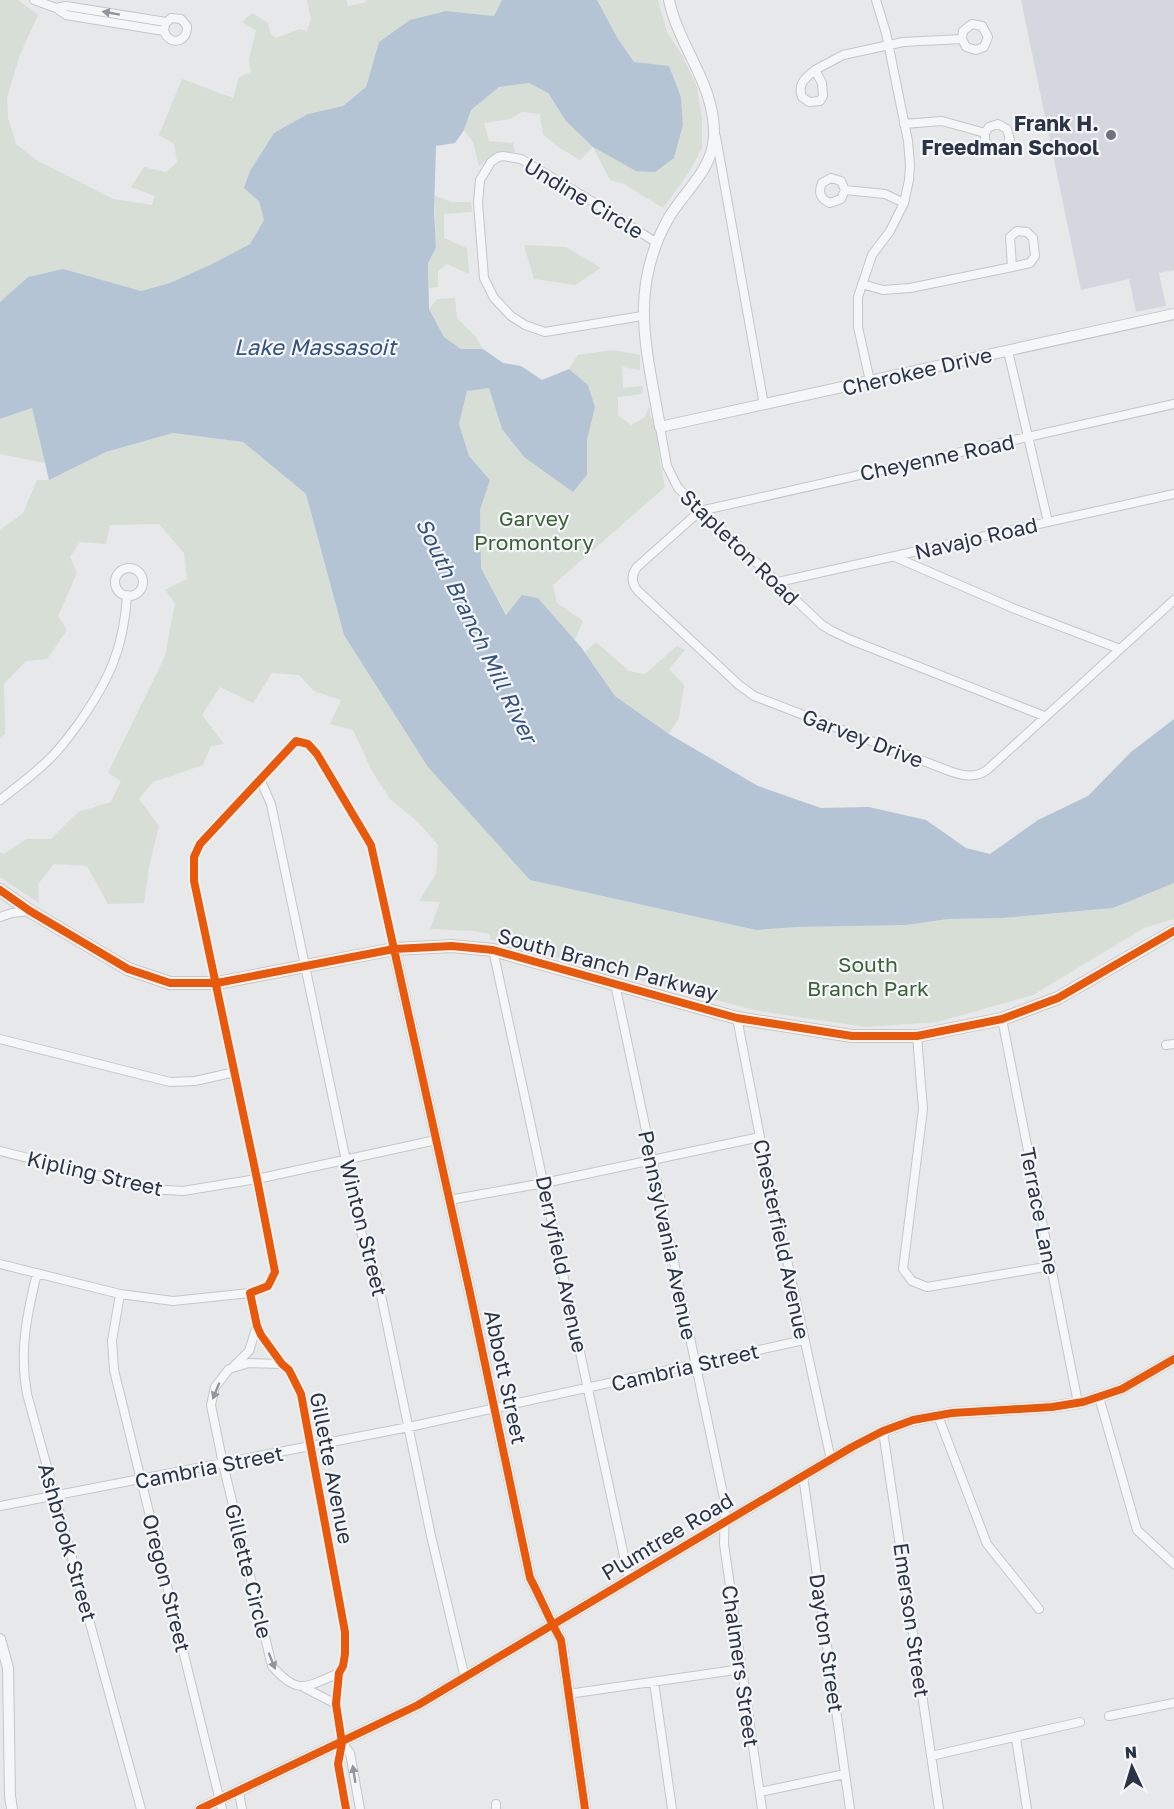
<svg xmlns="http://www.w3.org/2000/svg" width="1174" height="1809" font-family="'Golos Text',sans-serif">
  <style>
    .built { fill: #d4d7dd }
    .green { fill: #d6ded6 }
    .water { fill: #b4c4d5 }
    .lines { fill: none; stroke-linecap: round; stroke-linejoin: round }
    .minor-casing { stroke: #c4c6c8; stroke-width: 10 }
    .tertiary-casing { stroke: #c4c6c8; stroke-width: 12 }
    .secondary-casing { stroke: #c4c6c8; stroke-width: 14 }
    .minor { stroke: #f5f6f7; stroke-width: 8 }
    .tertiary { stroke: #f5f6f7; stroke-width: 10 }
    .secondary { stroke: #f8f8f8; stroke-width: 12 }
    .cycleway-casing { stroke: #f4f6f9; stroke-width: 11 }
    .cycleway { stroke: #e8590c; stroke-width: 8 }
    .oneway { fill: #90959e }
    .poi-dot { fill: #6c737f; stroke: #f4f6f9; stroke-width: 2 }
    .labels { text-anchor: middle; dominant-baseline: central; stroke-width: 4.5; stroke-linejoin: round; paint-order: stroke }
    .poi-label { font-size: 21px; font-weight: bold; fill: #2b3445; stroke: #f4f6f9; text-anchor: end }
    .street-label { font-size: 21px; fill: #2b3445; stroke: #f4f6f9 }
    .park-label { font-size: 21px; fill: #3f6138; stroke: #f4f6f9 }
    .water-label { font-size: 22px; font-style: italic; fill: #34527a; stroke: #f4f6f9 }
  </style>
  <rect width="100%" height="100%" fill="#e6e8ea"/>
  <path class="built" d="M1021,0H1174V270L1159,273L1166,306L1136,312L1129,279L1081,290Z"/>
  <path class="green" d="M0,0H18L38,15L19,57L7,98L8,118L16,144L36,160L113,199L152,205L155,196L131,187L144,167L166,172L177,162L174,144L159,135L182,79L233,98L239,77L251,72L249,59L256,30L242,22L252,13L268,23L271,35L276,38L300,29L307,31L311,19L307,0H346L348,6L364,3L367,0H502L494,16L446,11L379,42L366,87L343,106L308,114L259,201L264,220L250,244L212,264L170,283L141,291L103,282L28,277L0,302Z
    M597,0H658L667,32L682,55L697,87L702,119V148L690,171L663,208L624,184L610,180L593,147L580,160L557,146L543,134L540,114L522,112L510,119L484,123L489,141L513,143L515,152L495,153L479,166L473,142L464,130L470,110L499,87L529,83L548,93L566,121L674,158L683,125L681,97L669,67L634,62L618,39Z
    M434,195L451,202H471L472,212L444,214V238L467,248L469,274L447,264L438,271V287L429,288L428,263L436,248Z
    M524,245L566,247L601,268L575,285L534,279Z
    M455,298L457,318L475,336L483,349H461L444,337L429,309L437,299Z
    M613,350L640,355V370L622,367L623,388L643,386L642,394L618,397V415L631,425L645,417L649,406L651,419L656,418L660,463L665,487L553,585L557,603L583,621L575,640L538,598L522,595L507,615L481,568L480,510L490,480L469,456L459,424L467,391L489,387L502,429L524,457L573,491L587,475V440L595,407L588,385L569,369L578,355Z
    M32,408L45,463L0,454V419Z
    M173,433L243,442L306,494L344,635L530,880L756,930L797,927L906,925L948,919L1003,918L1113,908L1174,883V919L1144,928L1033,995L937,1022L866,1027L758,1011L632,978L490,939V934L473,931L430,929L440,902L419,901L436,874L438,845L419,823L390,799L372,771L353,730L330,724L341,700L314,691L299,675L272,673L253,703L220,687L202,715L224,744L211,746L203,765L153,782L139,799L159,826L150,862L144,903L108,904L87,866L54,864L38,884L39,903L0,877V852L4,854L26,839H51L78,812L111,802L121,781L108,773L165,656L175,603L165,590L187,579L184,553L159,524L110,525L106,544L80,542L70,557L77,573L58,616L67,630L47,659L26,661L4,684L5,734L0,738V530L23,513L37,480H49L106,452Z
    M596,642L629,671L645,674L677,646L685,650L669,669L684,685L679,718L669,734L615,696L585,652Z"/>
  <path class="water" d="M502,0H597L618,39L634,62L669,66L681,97L683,125L674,158L655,172L636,171L593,147L566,121L548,93L529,83L499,87L471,110L464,130L455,143L436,146L434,211L436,248L428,263L429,309L444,337L461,349H483L503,363L521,366L542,380L569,369L588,385L595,407L587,440V475L573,492L524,457L502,429L489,388L467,391L459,424L469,456L490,480L480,510L481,568L506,615L522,595L538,598L581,647L615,696L669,734L758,786L821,808L869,807L926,820L966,848L990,854L1038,820L1088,796L1131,752L1174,719V883L1113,908L1003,918L948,919L906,925L797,927L756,930L530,880L428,767L344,635L306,494L243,442L173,433L106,452L49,480L32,408L0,419V302L28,277L63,269L141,291L170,283L212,264L250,244L264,220L259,201L244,188L250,171L274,133L308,114L343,106L366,87L379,42L410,20L446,11L494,16Z"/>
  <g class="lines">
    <defs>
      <path id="minor" d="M34,0L56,8L66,15L164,31C170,47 188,42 187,26L181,19L171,18L165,24L164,31
        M56,8L66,6L166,22
        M815,70C806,78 797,83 802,97L809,102L820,101L823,96L822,83L815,70L843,55L903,42L962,39L963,31L972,24L982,26L988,37L984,47L976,50L966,47L962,39
        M904,124L942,121L985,133L989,127L998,124L1007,129L1010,140L1003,148L993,149L985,141V133
        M716,137L764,405
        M845,190L841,181L831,178L822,183C818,192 820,199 830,203L841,199L845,190L885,194L904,203
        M862,284L883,290L910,288L1012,267L1010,237L1017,231L1027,232L1033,238L1035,256L1030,263L1012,267
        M642,316L545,332L525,325L511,316L494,298L484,278L478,203L480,180L491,162L498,157L503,156L521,159L593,202L657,243
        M1008,351L1048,522
        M870,381L858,327V297L872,255L890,231L904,203L909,180L910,165L908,141L886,33L876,0
        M1174,404L700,511L637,567C631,575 631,583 638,591L739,685L754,696L952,772C964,776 976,778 987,770L1174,600
        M660,427L667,466L678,488L822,625L832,631L851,640L1044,716
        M895,557L1015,609L1120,649
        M115 582a14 14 0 1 1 28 0a14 14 0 1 1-28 0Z
        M778,582L1174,494
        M260,779L271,804L361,1232L377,1276L431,1536L465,1678
        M0,800C14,789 29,778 43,765C57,753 68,738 79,723C109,680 124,648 127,595
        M0,917L12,913L30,911
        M493,950L629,1579
        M615,984L725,1503L724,1544L762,1809
        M737,1018L760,1137L831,1460
        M1002,1019L1078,1403
        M917,1036L923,1109L903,1269L912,1281L927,1287L1051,1266
        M0,1039L170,1082L195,1081L235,1072
        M1166,1045L1174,1044
        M0,1151L151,1189L183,1191L257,1179L436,1140
        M449,1200L544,1183L760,1137
        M0,1264L120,1294L173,1301L250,1293
        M37,1273C27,1314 19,1351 27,1394L141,1809
        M120,1294L112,1341L114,1370L222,1809
        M282,1364L249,1363L229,1369L215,1387L211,1405L223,1464L272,1666C298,1696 306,1687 339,1673
        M234,1366L249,1351L257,1326
        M1099,1397L1137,1530L1174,1564
        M938,1416L987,1544L1039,1609
        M883,1431L939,1809
        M803,1476L850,1809
        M0,1506L409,1427L804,1340
        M654,1682L672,1809
        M305,1688L336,1704
        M568,1694L742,1669
        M1109,1716L1174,1703
        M1016,1738L1027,1809
        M342,1743L350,1753L360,1809
        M931,1756L1080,1722
        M239,1792L242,1809
        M760,1792L845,1774
        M496,1804V1809
        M346,1809L338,1764L342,1743L336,1704L339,1673L343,1666L345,1654V1632L301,1394L289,1370L282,1364L261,1335L257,1326L250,1293L268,1286L275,1272L257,1179L194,881V857L200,844L296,741L308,744L317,754L371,845L394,949"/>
      <path id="tertiary" d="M669,0C679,48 716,85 714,137C712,171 684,191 668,219C628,291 647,350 660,427L1174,314
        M394,949L472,1302L530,1578C541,1598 549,1620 561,1640L585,1809
        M0,1639L8,1668L10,1796L12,1809
        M200,1809L418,1705L725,1522L852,1447L883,1431L913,1420L952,1413L1052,1407L1083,1402L1122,1389L1174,1359"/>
      <path id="secondary" d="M0,890L30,911L128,969L170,983H217L394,949L452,946L493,950L737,1018L852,1036H917L1002,1019L1058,998L1174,931"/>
    </defs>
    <use href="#minor" class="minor-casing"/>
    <use href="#tertiary" class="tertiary-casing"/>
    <use href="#secondary" class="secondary-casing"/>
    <use href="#minor" class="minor"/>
    <use href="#tertiary" class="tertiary"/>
    <use href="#secondary" class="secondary"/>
    <defs>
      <path id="cycleway" d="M0,890L30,911L128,969L170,983H217L394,949L452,946L493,950L737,1018L852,1036H917L1002,1019L1058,998L1174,931
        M200,1809L418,1705L725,1522L852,1447L883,1431L913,1420L952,1413L1052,1407L1083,1402L1122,1389L1174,1359
        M346,1809L338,1764L342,1743L336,1704L339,1673L343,1666L345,1654V1632L301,1394L289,1370L282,1364L261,1335L257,1326L250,1293L268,1286L275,1272L257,1179L194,881V857L200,844L296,741L308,744L317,754L371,845L472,1302L530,1578C541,1598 549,1620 561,1640L585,1809"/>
    </defs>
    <use href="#cycleway" class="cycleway-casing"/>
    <use href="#cycleway" class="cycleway"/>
  </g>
  <defs><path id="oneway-solid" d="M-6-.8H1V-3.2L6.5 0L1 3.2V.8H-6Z" transform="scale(1.5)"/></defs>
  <g class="oneway">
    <use href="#oneway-solid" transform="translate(111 13) rotate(-170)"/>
    <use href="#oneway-solid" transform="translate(216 1391) rotate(112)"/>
    <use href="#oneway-solid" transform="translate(272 1661) rotate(68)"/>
    <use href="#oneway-solid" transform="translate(354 1774) rotate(-99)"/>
  </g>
  <circle class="poi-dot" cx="1111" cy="135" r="6"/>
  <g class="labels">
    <g class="poi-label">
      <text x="1099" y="123">Frank H.<tspan x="1099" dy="24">Freedman School</tspan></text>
    </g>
    <g class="street-label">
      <text transform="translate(584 198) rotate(31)">Undine Circle</text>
      <text transform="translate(917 371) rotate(-13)">Cherokee Drive</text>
      <text transform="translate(937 457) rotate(-12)">Cheyenne Road</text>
      <text transform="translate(976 538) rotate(-13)">Navajo Road</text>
      <text transform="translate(740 547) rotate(44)">Stapleton Road</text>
      <text transform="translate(863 738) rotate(21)">Garvey Drive</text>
      <text transform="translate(608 964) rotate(15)">South Branch Parkway</text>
      <text transform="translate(95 1173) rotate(13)">Kipling Street</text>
      <text transform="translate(1040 1211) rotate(79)">Terrace Lane</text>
      <text transform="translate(364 1228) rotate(76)">Winton Street</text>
      <text transform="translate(668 1235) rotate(78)">Pennsylvania Avenue</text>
      <text transform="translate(782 1239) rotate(78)">Chesterfield Avenue</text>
      <text transform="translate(562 1264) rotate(78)">Derryfield Avenue</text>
      <text transform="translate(685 1367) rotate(-13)">Cambria Street</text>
      <text transform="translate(506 1377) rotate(78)">Abbott Street</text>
      <text transform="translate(209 1467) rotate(-11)">Cambria Street</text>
      <text transform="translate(332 1468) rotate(79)">Gillette Avenue</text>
      <text transform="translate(667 1536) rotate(-31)">Plumtree Road</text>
      <text transform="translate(68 1542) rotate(74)">Ashbrook Street</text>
      <text transform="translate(249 1571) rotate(76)">Gillette Circle</text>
      <text transform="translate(167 1583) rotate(76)">Oregon Street</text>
      <text transform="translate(912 1620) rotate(82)">Emerson Street</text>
      <text transform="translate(827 1643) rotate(82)">Dayton Street</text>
      <text transform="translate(741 1666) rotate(82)">Chalmers Street</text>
    </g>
    <g class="park-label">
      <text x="534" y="518">Garvey<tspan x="534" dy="24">Promontory</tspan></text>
      <text x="868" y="964">South<tspan x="868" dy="24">Branch Park</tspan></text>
    </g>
    <g class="water-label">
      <text x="315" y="346">Lake Massasoit</text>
      <text transform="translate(477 630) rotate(64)">South Branch Mill River</text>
    </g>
  </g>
  <g transform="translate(1132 1767) rotate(356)" stroke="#f4f6f9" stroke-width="4.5" paint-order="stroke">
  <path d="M0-4.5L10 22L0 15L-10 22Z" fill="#2b3445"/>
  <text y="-9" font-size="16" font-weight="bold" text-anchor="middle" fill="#2b3445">N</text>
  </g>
</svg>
